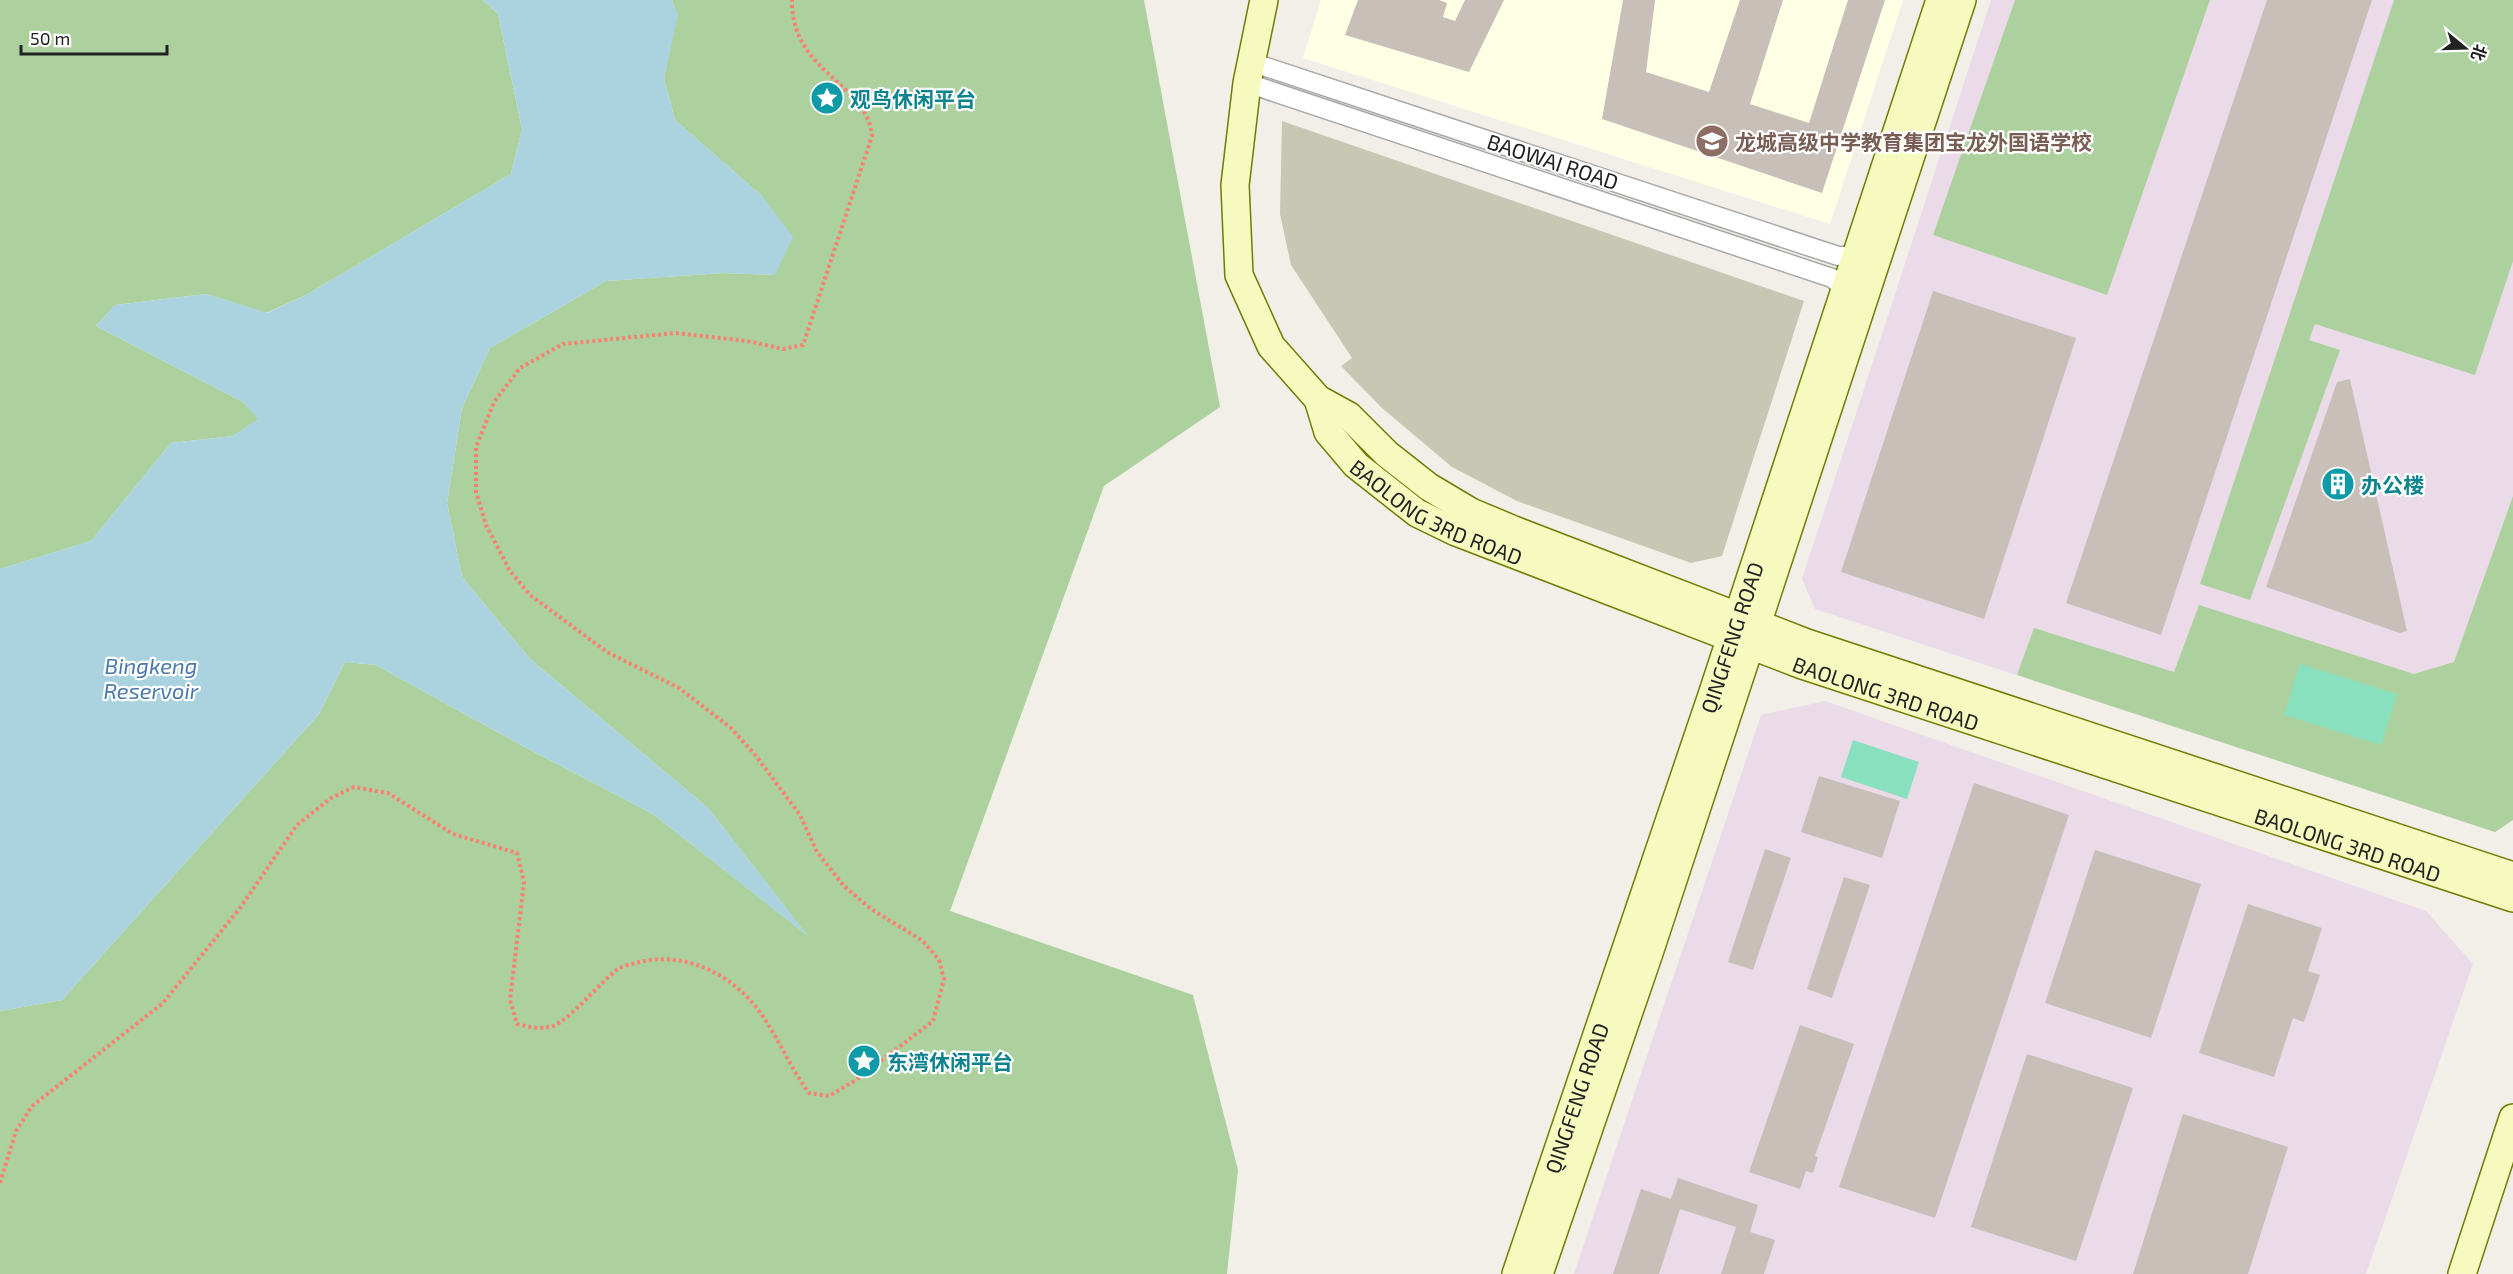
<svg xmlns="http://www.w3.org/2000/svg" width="2513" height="1274" font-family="'Exo 2','Noto Sans SC',sans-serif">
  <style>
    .industrial { fill: #ebdbe8 }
    .education { fill: #ffffe5 }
    .construction { fill: #c7c7b4 }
    .forest { fill: #add19e }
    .pitch { fill: #88e0be }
    .water { fill: #aad3df }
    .building { fill: #c7bfb8 }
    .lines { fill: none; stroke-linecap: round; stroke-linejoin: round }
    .street-casing { stroke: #a9a9a9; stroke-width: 21 }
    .secondary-casing { stroke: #707d05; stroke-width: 30 }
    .path { stroke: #fa8072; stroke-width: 4; stroke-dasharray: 3 3; stroke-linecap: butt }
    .street { stroke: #fff; stroke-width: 18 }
    .secondary { stroke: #f7fabf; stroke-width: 27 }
    .labels { text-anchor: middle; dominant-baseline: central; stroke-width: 4.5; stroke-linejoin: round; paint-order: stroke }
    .culture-label { font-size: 21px; font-weight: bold; fill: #0d838f; stroke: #fff; text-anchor: start }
    .education-label { font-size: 21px; font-weight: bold; fill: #785e54; stroke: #fff; text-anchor: start }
    .street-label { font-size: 21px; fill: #222; stroke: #fff }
    .water-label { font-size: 22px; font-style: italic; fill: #4a7aab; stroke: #fff }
  </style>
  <rect width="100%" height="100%" fill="#f2efe9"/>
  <path class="industrial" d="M1991,0H2513V820L2495,832L1815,609L1802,579Z
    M1825,701L2426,911L2473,964L2366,1274H1574L1761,715Z"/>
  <path class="education" d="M1321,0H1903L1830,224L1303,58Z"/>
  <path class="construction" d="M1282,121L1804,301L1722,556L1691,563L1517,501L1452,467L1382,408L1341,366L1352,358L1291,265L1280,214Z"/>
  <path class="forest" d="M0,0H483L498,14L522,129L511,174L306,295L266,313L206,294L115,305L96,326L243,402L259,419L233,436L171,443L91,541L0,569Z
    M672,0H1144L1220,407L1104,486L950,911L1193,995L1238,1170L1227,1274H0V1011L62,1000L319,714L345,662L376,665L519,744L653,814L807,935L708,808L529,658L462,577L447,503L462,408L490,348L606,281L723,273L775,275L763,197L675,120L664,78L677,15Z
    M2015,0H2210L2107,295L1933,235Z
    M2394,0H2513V261L2475,375L2315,324L2309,340L2340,350L2250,600L2200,584Z
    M2513,496V820L2495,832L2017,675L2034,628L2174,672L2199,605L2414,674L2454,662Z"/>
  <path class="pitch" d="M2300,664L2397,694L2381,745L2284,715Z
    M1853,740L1919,762L1907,799L1841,777Z"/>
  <path class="water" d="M483,0H672L678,15L664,78L675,120L763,197L793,237L775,275L723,273L606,281L490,348L462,408L447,503L462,577L529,658L708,808L809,937L653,814L519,744L376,665L345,662L319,714L62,1000L0,1011V569L91,541L171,443L233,436L258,419L243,402L96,326L115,305L206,294L267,313L306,295L511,174L522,129L498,14Z"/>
  <path class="building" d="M1358,0H1439L1447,3L1443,17L1455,21L1465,0H1504L1469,72L1345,35Z
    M1623,0H1655L1646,72L1709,92L1740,0H1783L1750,104L1809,123L1848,0H1885L1822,193L1602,119Z
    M2267,0H2372L2161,635L2066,603Z
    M1933,291L2076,338L1984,619L1841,572Z
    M2350,379L2407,631L2400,633L2266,587L2337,382Z
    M1819,776L1900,801L1882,858L1801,832Z
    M1974,783L2069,815L1935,1218L1839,1187Z
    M1765,849L1791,858L1753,970L1728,962Z
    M2095,850L2201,884L2151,1038L2045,1003Z
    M1844,877L1870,885L1832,998L1807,989Z
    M2248,904L2322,928L2308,971L2320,975L2304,1022L2293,1018L2274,1077L2199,1053Z
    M1800,1025L1854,1044L1815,1156L1818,1157L1813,1173L1806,1171L1800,1189L1749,1172Z
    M2027,1054L2133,1088L2076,1261L1971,1227Z
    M2183,1114L2288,1147L2248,1274H2133Z
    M1678,1178L1758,1205L1750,1232L1775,1240L1764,1274H1721L1736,1227L1680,1209L1659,1274H1613L1641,1189L1671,1199Z"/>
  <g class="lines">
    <defs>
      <path id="street" d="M1251,62L1838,256H1856
        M1247,83L1832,278L1845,289"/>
      <g id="secondary">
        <path d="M1264,0L1247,83L1235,185L1239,275L1271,346L1318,399L1349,416L1387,454L1429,487L1471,512L1514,530L1807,643L2513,876"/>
        <path id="s1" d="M1318,399L1328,432L1356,465L1417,513L1456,532L1802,665L2513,898"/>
        <path id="s2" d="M1516,1274L1712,695L1940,0"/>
        <path d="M1539,1274L1649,953L1962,0"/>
        <path d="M2462,1274L2513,1118"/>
      </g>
    </defs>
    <use href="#street" class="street-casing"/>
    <use href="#secondary" class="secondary-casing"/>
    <path class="path" d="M0,1183L16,1131L32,1106L163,1003L240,908L297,825L331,798L354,787L388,793L453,834L517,853L524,882L510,1000L517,1024C529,1027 540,1030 553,1026C570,1020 601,981 618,969C624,965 633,964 640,962C683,951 729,973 756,1007C777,1034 789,1066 809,1093L829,1096L856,1080L933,1021L944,979L939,960L923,941L871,909L844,886L817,852L800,815L756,756L731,728L679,688L607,652L530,595L510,571L486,525L476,492V447L494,402L520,368L563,344L675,333L747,341L783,349L803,345L872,136C867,82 791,73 792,0"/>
    <use href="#street" class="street"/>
    <use href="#secondary" class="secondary"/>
  </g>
  <defs>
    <symbol id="sight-disc" viewBox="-11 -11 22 22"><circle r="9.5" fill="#0f9aa8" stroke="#fff"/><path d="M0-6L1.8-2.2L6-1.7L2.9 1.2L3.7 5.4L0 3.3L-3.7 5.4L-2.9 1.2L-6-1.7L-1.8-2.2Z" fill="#fff"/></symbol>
    <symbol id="school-disc" viewBox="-11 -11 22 22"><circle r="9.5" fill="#8d6e63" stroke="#fff"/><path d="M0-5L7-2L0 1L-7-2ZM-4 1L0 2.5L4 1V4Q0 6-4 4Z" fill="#fff"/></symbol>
    <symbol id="building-disc" viewBox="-11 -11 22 22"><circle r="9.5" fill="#0f9aa8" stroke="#fff"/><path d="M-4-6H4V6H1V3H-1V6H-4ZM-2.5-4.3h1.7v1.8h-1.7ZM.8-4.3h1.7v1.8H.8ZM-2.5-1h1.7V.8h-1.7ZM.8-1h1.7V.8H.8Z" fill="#fff"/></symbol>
  </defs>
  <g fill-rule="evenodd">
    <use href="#sight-disc" x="808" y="79" width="38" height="38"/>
    <use href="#school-disc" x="1693" y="122" width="38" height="38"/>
    <use href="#building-disc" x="2319" y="465" width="38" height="38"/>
    <use href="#sight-disc" x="845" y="1042" width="38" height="38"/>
  </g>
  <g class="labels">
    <g class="culture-label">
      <text x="850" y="98">观鸟休闲平台</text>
      <text x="2361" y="484">办公楼</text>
      <text x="887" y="1061">东湾休闲平台</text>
    </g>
    <g class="education-label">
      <text x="1735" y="141">龙城高级中学教育集团宝龙外国语学校</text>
    </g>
    <g class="street-label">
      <text transform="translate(1553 161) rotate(18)">BAOWAI ROAD</text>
      <text stroke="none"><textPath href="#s1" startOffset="172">BAOLONG 3RD ROAD</textPath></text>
      <text stroke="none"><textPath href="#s2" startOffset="672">QINGFENG ROAD</textPath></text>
      <text stroke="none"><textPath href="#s1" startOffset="658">BAOLONG 3RD ROAD</textPath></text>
      <text stroke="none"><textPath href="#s1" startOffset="1144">BAOLONG 3RD ROAD</textPath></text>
      <text stroke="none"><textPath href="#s2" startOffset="186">QINGFENG ROAD</textPath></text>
    </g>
    <g class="water-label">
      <text x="151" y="665">Bingkeng<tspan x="151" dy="25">Reservoir</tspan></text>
    </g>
  </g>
  <g transform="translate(2465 48) rotate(109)" stroke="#ffffff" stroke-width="4.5" paint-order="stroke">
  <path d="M0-4.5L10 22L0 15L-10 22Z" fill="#222222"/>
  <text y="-9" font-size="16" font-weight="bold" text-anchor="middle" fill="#222222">北</text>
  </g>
  <path d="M21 45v9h146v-9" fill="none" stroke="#222222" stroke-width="3"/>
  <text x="30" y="45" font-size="18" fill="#222222" stroke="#ffffff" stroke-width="4.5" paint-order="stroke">50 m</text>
</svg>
